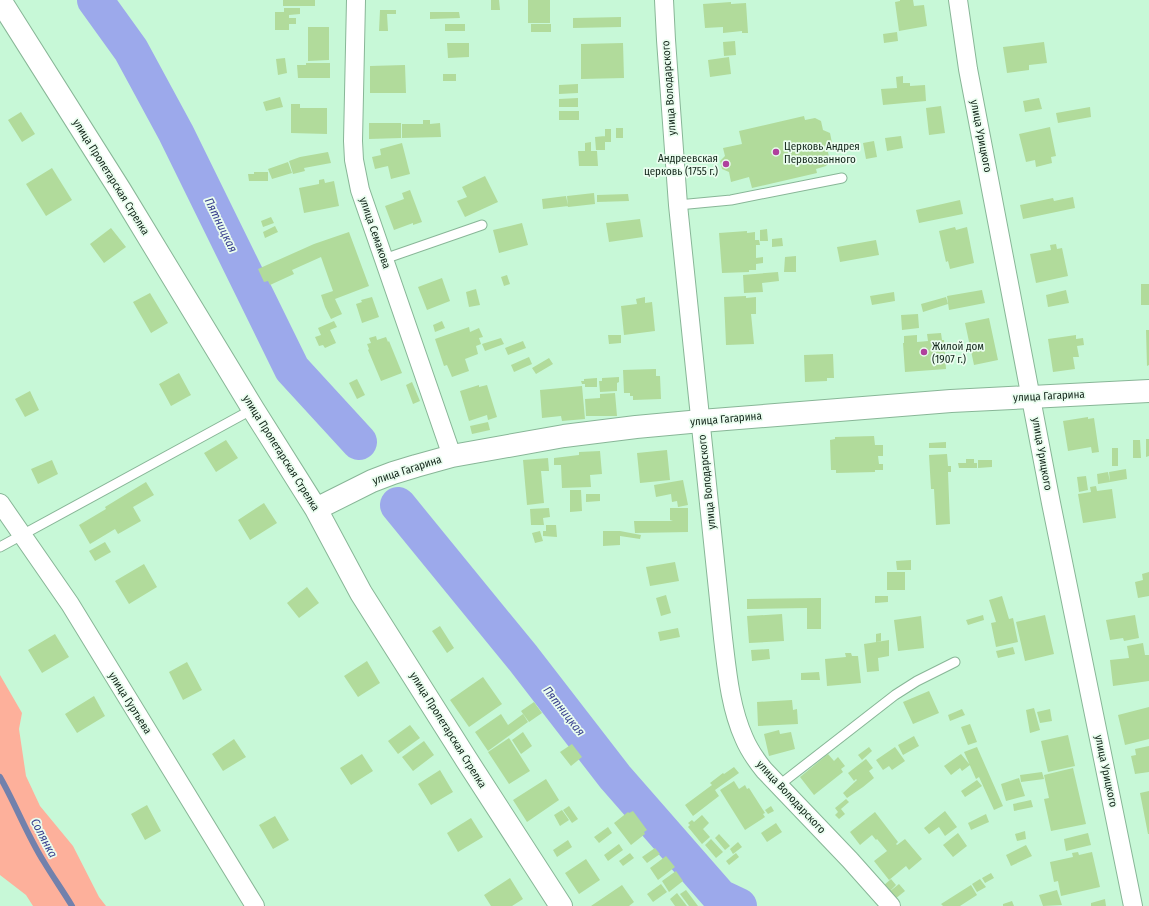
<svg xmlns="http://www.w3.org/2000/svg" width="1149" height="906" font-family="'Fira Sans Condensed',sans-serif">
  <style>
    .green { fill: #fdb09b }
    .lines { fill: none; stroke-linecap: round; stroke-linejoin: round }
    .stream { stroke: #7281ac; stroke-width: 6 }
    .river { stroke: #9ca9eb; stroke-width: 36 }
    .building { fill: #b1db9b }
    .lane-casing { stroke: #88b697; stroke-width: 11 }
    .street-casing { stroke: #88b697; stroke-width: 20 }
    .secondary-casing { stroke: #88b697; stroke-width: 24 }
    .lane { stroke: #fff; stroke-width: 9 }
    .street { stroke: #fff; stroke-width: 18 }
    .secondary { stroke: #fff; stroke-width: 22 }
    .poi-dot { fill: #b0409d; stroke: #eafdef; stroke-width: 1.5 }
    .labels { text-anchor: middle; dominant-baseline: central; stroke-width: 3.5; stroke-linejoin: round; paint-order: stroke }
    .street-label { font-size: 11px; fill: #112418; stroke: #eafdef }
    .poi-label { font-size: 11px; fill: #112418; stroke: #eafdef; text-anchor: start }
    .water-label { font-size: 12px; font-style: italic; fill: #3a418f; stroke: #eafdef }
  </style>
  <rect width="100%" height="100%" fill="#c7f8d7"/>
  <path class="green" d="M0,675L22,713L19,729L26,776L40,806L73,846L99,897L106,906H33L26,895L0,875Z"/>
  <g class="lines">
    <path class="stream" d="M0,777C16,805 27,835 44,862C53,877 63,891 72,906"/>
    <path class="river" d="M95,0L131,50L176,133L292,369L359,442
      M398,505L523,658L615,777L720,897L739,906"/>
  </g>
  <path class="building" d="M283,0H315V6H283Z
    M491,0H499L500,10H491Z
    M528,0H550V23H528Z
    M900,0H913L914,6L924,5L927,26L899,31L895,2L900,1Z
    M731,2V4L746,3L748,33H742V31L723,33V27L705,28L703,4Z
    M284,8H300V14L289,15V18H296V24H289V30H275V12H284Z
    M380,10H396V14H387L388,31H379Z
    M430,12H459L460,18L430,19Z
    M621,17V27L573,28V18Z
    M445,24H465V31H445Z
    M531,24H551V32H531Z
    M308,27H329V60L308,61Z
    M897,32L898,41L884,43L883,34Z
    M735,41L736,55L724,56L723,42Z
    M1044,42L1047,63L1029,65V70L1007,73L1003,47Z
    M447,43H469V57L448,58Z
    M623,43L624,78L581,79V44Z
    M729,57L731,74L710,77L708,60Z
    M285,58L287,73L278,75L276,59Z
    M306,63H330V78H298L297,65H306Z
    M405,65L406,93H370V66Z
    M443,74H456V81H443Z
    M903,76V83H910V86L925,85L926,101L883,105L881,89L897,88L896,77Z
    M578,84V93L559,94V85Z
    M280,97L283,107L266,111L263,102Z
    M578,98V107H559V99Z
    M1039,98L1042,109L1025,112L1023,101Z
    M291,104H300V108H327V134L291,133Z
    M941,106L945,133L929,135L926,108Z
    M1090,107L1091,117L1058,123L1056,113Z
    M559,111H579V120H559Z
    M21,112L35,134L22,142L8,120Z
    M804,116L805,120L815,118L821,121L823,130L830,133L832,143L827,148L830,161L826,166L816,169L817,173L752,188L749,177L731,182L729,172L722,169L720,161L725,156L723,148L742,144L739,131Z
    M423,120H430V124L440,123L441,137L402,138V124H423Z
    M369,123H401V138L369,139Z
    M1050,127L1056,156L1051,157L1052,163L1036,167L1035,160L1026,162L1019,134Z
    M616,128H623V138H616Z
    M605,129H611V142H605Z
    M605,136V150H596L595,137Z
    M901,136L903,148L887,151L885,138Z
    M874,141L877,157L866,159L863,143Z
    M591,142V151H597L598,166H579L578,151H585V143Z
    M402,143L410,174L391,179L388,166L375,169L372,157L381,155L380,149Z
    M328,152L331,163L304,168L305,171L293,174L289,161L300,157Z
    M288,162L292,173L272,179L268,169Z
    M52,168L72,200L46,216L26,184Z
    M254,172H268V181H249L248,174H254Z
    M485,176L498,202L465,217L457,201L467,197L462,187Z
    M324,179L325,183L334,181L339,206L304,213L299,188L319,184V180Z
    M410,190L422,222L413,225V223L394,230L385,206L404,199L402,193Z
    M594,193L595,204L568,207L567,196Z
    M628,194L629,201L597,202V195Z
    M566,196L568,206L543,209L542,199Z
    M1073,197L1075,208L1023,219L1020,205L1053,198L1054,201Z
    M960,200L963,214L919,223L916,210Z
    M271,217L274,223L263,227L261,221Z
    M640,219L643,237L609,242L606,223Z
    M522,223L528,245L499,253L493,230Z
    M275,226L278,232L265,238L263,232Z
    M955,227L956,230L967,227L974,263L950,269L948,261L946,262L939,231Z
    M111,228L126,247L104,263L90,244Z
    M767,229L768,241H760V230Z
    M747,231V233L755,232V240H759L760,245H756V258L763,257V263L756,264V270H749V272L722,273L719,233Z
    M349,232L369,286L335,299L342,314L331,319L325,307L321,295L333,291L321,257L292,270L294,274L270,285L268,281L264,282L258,269L314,244Z
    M782,238L783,246L772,247V239Z
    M876,240L879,255L840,262L837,247Z
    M1056,244L1057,249L1062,248L1068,276L1036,283L1030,254L1051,250L1050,245Z
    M796,256V272H784L785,257Z
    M778,272L779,281L762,283L763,292L744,293L743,275Z
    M507,275L510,284L504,286L501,277Z
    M442,278L450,301L427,310L418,287Z
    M1141,284H1149V305H1141Z
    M476,289L480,305L469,307L466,292Z
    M982,290L985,303L949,310L947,296Z
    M1066,290L1069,303L1048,307L1046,295Z
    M894,292L895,301L872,305L870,296Z
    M150,293L168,323L151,333L133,302Z
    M746,296V298L756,297V314H751L754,344L726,345L724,297Z
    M372,297L379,317L362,323L356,304L362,302L361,300Z
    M645,297V303L652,302L655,331L624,335L621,306L637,304L636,299Z
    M946,297L948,304L923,312L921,304Z
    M918,314L919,328L902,330L901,315Z
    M989,318L998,360L974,365L965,323Z
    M334,321L337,327L330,330L336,343L325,348L323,345L319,346L315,337L321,335L318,328Z
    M442,321L445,328L435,332L433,325Z
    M469,327L470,332L479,328L483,337L479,338L481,344L476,346L478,354L465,359L469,371L452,377L447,365L444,366L435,339Z
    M1146,330H1149V365L1147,366Z
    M941,333L942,340H944L946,369L905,372L903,343H904V336L917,335V342L928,341L927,334Z
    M608,335H621V343L609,344Z
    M1076,335V339L1083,338L1084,345L1077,346L1079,357H1073L1075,369L1053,372L1048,339Z
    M376,336L377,340L386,337L388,342L389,341L402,373L381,381L368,350L369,349L367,344L371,343L369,338Z
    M501,338L504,344L485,351L482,344Z
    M523,341L526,348L508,355L505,348Z
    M833,354L834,378H827V381L805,382L804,355Z
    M529,357L532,364L514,372L511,365Z
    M549,358L553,364L536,374L532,368Z
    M656,369V376H660L661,399L633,400V396H630V393H624L623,370Z
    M179,373L191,395L171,406L159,384Z
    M619,377V382L617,383V391L600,392L599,381H602V378Z
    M597,378V387H585V384H582L581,381H584V379Z
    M357,379L365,395L357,399L349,383Z
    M412,382L420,401L413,404L406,385Z
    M479,385V387L487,385L497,417L488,420L487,415L469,421L460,391Z
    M582,386L585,419L562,421L561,416L542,418L540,390Z
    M30,391L39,410L25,417L15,399Z
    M615,393L617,416H586L585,399L600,398V394Z
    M1088,417V419L1094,418L1099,452L1092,453L1091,447L1068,451L1063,421Z
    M488,422L490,430L472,434L470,426Z
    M874,436L875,445H883V456H878L879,464H883V470H875V472L836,473V470H831L830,440L835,439V437Z
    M1146,439H1149V456L1146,457Z
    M226,440L238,458L216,472L204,453Z
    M1133,440H1140L1141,458H1133Z
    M946,442V448H929V443Z
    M1112,448H1118V466H1112Z
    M667,450L670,480L640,483L637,453Z
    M600,451L602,474L590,475L591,487L562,488L561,465H554V458L579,455V452Z
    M947,454L948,466H951V472H948L950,524L936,525L934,489H931L929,455Z
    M548,458L549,471H541L544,503L527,505L523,460Z
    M966,459H974V463H977V468H959L958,463H966Z
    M52,460L58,474L38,484L31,469Z
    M978,460H992V467L978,468Z
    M1126,469L1127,479L1110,482L1109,472Z
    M1108,472L1110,482L1098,484L1097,474Z
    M1086,476L1088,490L1079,492L1077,477Z
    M683,480L688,505L678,507L677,501L672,502L671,494L656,497L654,485Z
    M146,482L154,495L133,507L141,521L118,534L115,529L90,544L79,525L106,509L105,507Z
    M1096,486L1097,491L1112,489L1116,518L1083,523L1078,494L1091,492L1090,487Z
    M570,490H581L582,511L570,512Z
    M586,494H600V501L586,502Z
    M264,503L277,523L250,540L238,520Z
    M549,508L550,517L543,518L544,525H531L530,509Z
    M670,508H688V520H680H688V532L635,533L634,521H673L670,520Z
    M546,525H556L557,537L543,536V531H546Z
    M540,531L543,541L535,543L532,533Z
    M603,531H620L641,535L640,539L620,536V545L603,546Z
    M105,542L111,552L95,561L89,551Z
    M911,560V570H897L896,561Z
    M675,562L679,581L650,586L646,567Z
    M144,564L157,587L129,604L115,581Z
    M887,572H905V590H887Z
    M1149,572V596L1138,598L1135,582L1143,580L1142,574Z
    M307,587L319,603L299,618L287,603Z
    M666,595L671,613L661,616L656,598Z
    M875,596H888V602L875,603Z
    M1002,596L1009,619L1013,618L1018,642L996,647L991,623L996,622L989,600Z
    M821,598V629H807V608L747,609V599Z
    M782,614L784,641L749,643L747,616Z
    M983,615L984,620L968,625L966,620Z
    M1045,615L1054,654L1025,661L1016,622Z
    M1135,615L1139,638L1124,641L1123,638L1110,640L1106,620Z
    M921,616L924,648L898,651L894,620Z
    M440,626L454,648L447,653L432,631Z
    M678,628L680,637L660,641L658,632Z
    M881,633V641L876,642V634Z
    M55,634L69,657L42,673L28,650Z
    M889,640V656L878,658L879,671L867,672L864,644Z
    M1143,643L1145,655H1149V681L1113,686L1110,660L1129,658L1127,646Z
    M1013,647L1015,654L998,658L996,651Z
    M769,649L770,659L752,661L751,650Z
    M845,653H851L852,656H858L861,683L827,686L825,659L846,657Z
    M367,661L380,683L358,697L344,676Z
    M187,662L202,690L183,700L169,672Z
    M819,672L820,680H801V673Z
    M483,677L502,704L469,727L450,700Z
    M929,691L939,713L913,724L903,702Z
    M94,696L105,716L77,733L65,714Z
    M792,700L793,710L797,709L798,724L758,726L757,702Z
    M534,702L542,713L529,722L521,711Z
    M1149,707V739L1125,745L1118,715Z
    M1034,708L1040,730L1030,733L1026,710Z
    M962,709L965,715L950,721L948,715Z
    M1050,709L1052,721L1040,723L1037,712Z
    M501,714L508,725L523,714L528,722L488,751L475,732Z
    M970,724L977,742L968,745L961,727Z
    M410,725L420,738L398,754L388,741Z
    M779,730L780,734L791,732L795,749L769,756L764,734Z
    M523,732L532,746L521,754L512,740Z
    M1068,735L1075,766L1048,772L1041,741Z
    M914,736L919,746L903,755L898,745Z
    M509,738L530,771L509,784L488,752Z
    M234,739L246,757L223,771L212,754Z
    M424,741L434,755L413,771L402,757Z
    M572,744L582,757L571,766L560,752Z
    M1149,746V772L1135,774L1131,756L1136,755L1135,749Z
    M869,747L872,751L862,760L858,755Z
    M895,747L905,761L892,770L889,766L883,770L876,760Z
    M977,747L1003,806L994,810L979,777L976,779L964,752Z
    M362,754L373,771L351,785L340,768Z
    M828,754L834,761L838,757L845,766L841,769L843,772L814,795L800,777Z
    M961,754L970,765L962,771L960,768L951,775L944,766Z
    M866,759L873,768L869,771L874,778L863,787L856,779L854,781L848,773Z
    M734,767L739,773L715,790L719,796L693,816L685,805L712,785L710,783L723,773L724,774Z
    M1073,768L1086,824L1051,831L1044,799L1049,798L1044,775Z
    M440,770L453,792L431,805L418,784Z
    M1042,772L1044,779L1021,782L1020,775Z
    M1019,778L1025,796L1006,801L1001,784Z
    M546,779L559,800L527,822L513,800Z
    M857,780L863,787L847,798L843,793Z
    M977,780L982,786L965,797L961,791Z
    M734,781L739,789L745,785L747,789L749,788L765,813L763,814L765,817L745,830L720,790Z
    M1149,791V834H1148L1140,793Z
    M846,799L849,802L841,809L845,814L839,819L835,815L838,812L835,808Z
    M1031,800L1033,807L1014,811L1013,804Z
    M147,805L161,831L145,840L131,814Z
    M569,806L578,819L572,823L563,810Z
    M771,806L774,811L768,814L765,810Z
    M562,810L569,820L560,826L554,815Z
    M633,811L647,830L644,832L645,834L631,845L614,823L628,812L629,813Z
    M945,811L957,827L945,836L939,827L929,834L924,828Z
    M875,812L898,842L896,844L897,845L905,839L922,859L909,870L906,866L889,880L874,861L887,851L877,839L876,840L872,835L860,845L850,832Z
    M986,814L989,822L971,830L968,823Z
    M702,815L709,823L703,829L710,837L702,844L688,827L690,825L688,823L692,820L694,822Z
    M275,816L289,840L273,849L259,825Z
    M471,818L483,837L458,852L447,833Z
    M776,823L782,832L767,842L761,833Z
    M608,827L612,833L599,843L594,837Z
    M1025,831L1026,839L1017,841L1015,834Z
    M958,833L967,846L953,857L943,845Z
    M1088,833L1091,845L1066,851L1064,839Z
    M719,834L730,846L725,850L715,838Z
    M711,839L723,852L716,858L705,845Z
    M568,840L572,847L557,857L553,850Z
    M738,842L742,847L733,854L730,849Z
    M619,844L623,850L608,861L604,855Z
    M1026,845L1032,856L1011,866L1006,855Z
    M655,848L660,854L647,863L642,857Z
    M1078,852L1079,855L1092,852L1100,887L1061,896L1058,881L1054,882L1050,862L1073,857L1072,853Z
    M630,853L634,858L623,866L619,861Z
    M736,853L739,857L729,865L726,861Z
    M666,856L675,867L658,880L650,868Z
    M586,859L600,880L579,894L565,873Z
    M676,871L683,881L669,892L662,881Z
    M991,873L994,878L985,883L982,878Z
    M510,878L523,899L512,906H491L484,895Z
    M891,879L896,885L889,892L883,886Z
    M980,879L986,887L977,892L972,884Z
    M661,884L667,892L653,902L647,894Z
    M899,884L905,891L895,899L889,892Z
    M622,885L634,902L629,906H591Z
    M971,885L977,895L960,906H943L941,904Z
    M686,890L698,906H689L680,894Z
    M1057,890L1062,905L1043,906L1039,895Z
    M677,893L687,906H675L670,899Z
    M1105,899L1106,906H1091V903Z
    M1012,901L1014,906H1003V904Z"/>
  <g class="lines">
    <defs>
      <path id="lane" d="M678,205L731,200L842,178
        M384,259L482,225
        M0,547L253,409
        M778,786L895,695L917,681L955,662"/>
      <path id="street" d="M356,0L353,141L354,160L360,190L452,456
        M664,0L666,40L678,205L723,638C727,671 730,707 744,738C749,750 756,760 764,770L850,860L891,906
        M958,0L968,69L1051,503L1133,906
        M0,503L70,604L255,906"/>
      <path id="secondary" d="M0,0L120,190L253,409L316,509L361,593L466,759L561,906
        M316,509L372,481L393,473L416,466L452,456L564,436L636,427L701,421L951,401L1149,391"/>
    </defs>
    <use href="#lane" class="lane-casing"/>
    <use href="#street" class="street-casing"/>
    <use href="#secondary" class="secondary-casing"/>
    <use href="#lane" class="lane"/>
    <use href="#street" class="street"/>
    <use href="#secondary" class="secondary"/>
  </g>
  <g class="poi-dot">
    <circle cx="776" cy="152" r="4"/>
    <circle cx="726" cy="164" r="4"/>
    <circle cx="924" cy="352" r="4"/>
  </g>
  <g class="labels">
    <g class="street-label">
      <text transform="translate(669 88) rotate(-94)">улица Володарского</text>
      <text transform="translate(981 136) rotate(79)">улица Урицкого</text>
      <text transform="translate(111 177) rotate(58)">улица Пролетарская Стрелка</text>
      <text transform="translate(375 233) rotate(71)">улица Семакова</text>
      <text transform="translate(1049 396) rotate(-3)">улица Гагарина</text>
      <text transform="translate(726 419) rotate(-5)">улица Гагарина</text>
      <text transform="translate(281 453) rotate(58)">улица Пролетарская Стрелка</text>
      <text transform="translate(1042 454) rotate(80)">улица Урицкого</text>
      <text transform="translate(407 470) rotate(-18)">улица Гагарина</text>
      <text transform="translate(707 482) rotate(-96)">улица Володарского</text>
      <text transform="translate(130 703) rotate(58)">улица Гуртьева</text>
      <text transform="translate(448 730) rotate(58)">улица Пролетарская Стрелка</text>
      <text transform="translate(1106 771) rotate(78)">улица Урицкого</text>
      <text transform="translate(791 797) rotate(47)">улица Володарского</text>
    </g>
    <g class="poi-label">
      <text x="784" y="146">Церковь Андрея<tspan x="784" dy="13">Первозванного</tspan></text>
      <text x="718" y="158" text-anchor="end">Андреевская<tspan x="718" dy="13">церковь (1755 г.)</tspan></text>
      <text x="932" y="346">Жилой дом<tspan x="932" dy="13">(1907 г.)</tspan></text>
    </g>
    <g class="water-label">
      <text transform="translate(221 225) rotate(64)">Пятницкая</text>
      <text transform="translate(564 711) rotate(52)">Пятницкая</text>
      <text transform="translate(44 838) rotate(62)">Солянка</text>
    </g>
  </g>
</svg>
